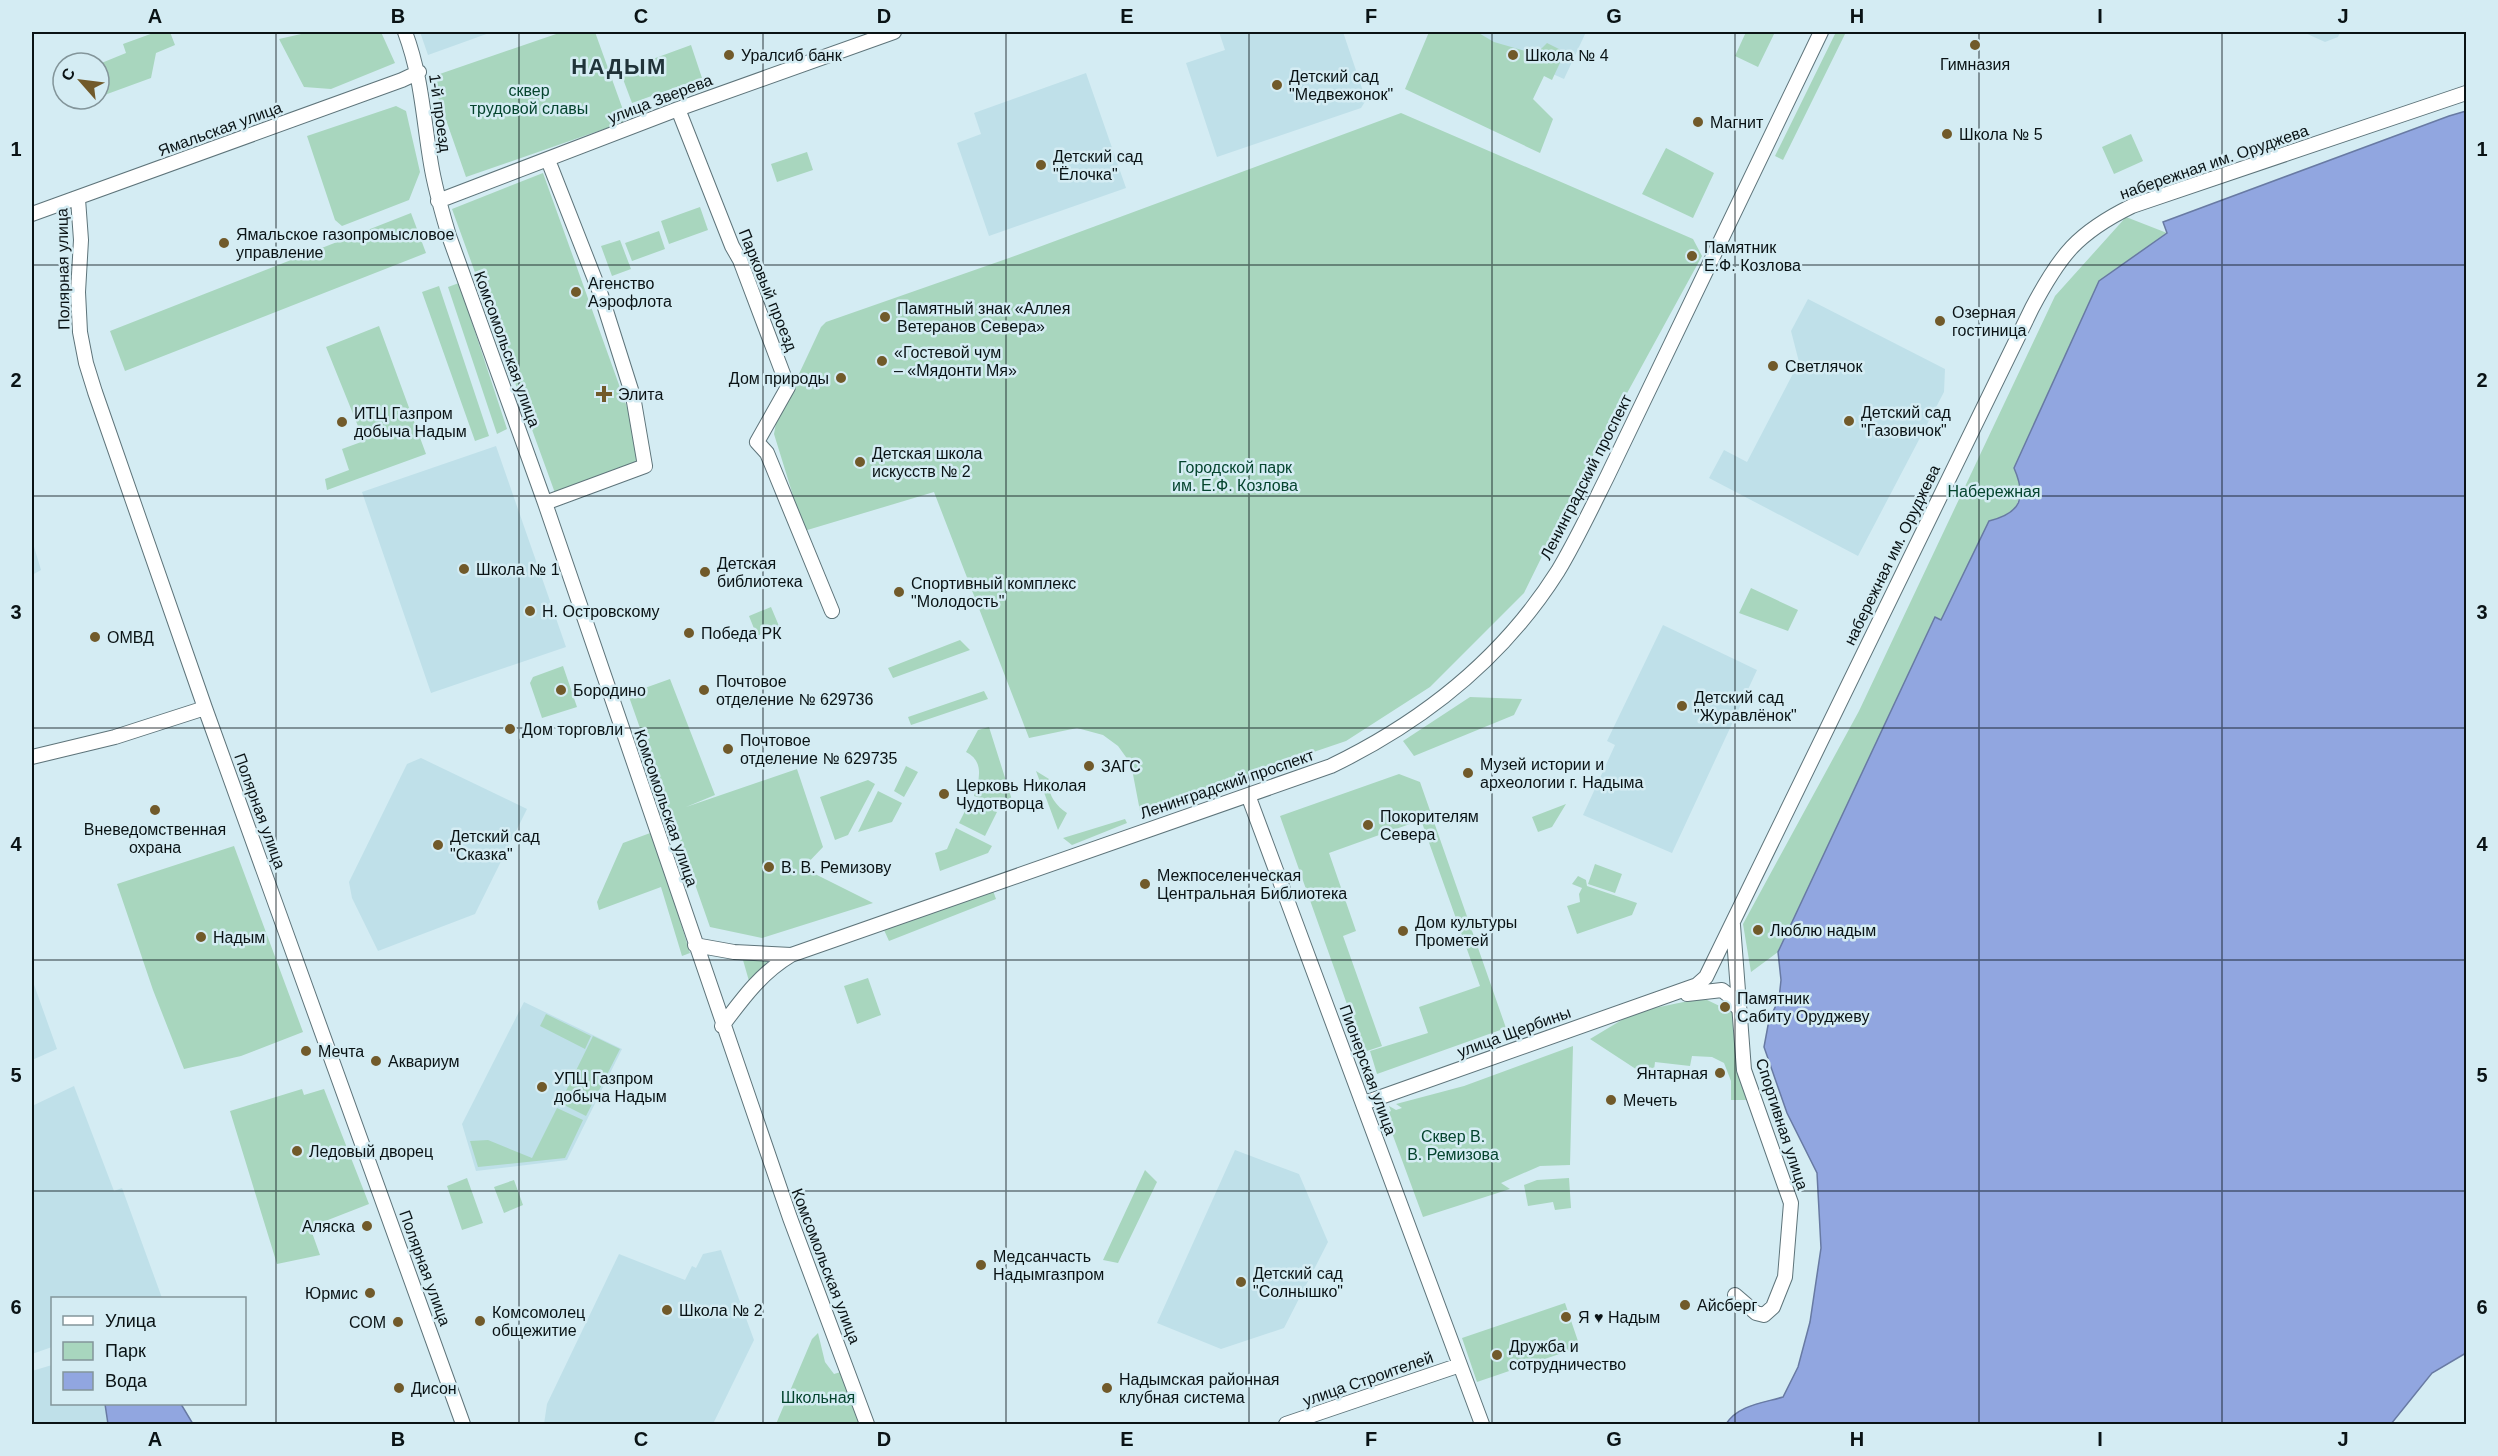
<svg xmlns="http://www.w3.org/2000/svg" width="2498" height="1456" font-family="Arial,sans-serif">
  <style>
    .built { fill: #bfe0e9 }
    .green { fill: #a8d6be }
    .water { fill: #91a6e0; stroke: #687aa3; stroke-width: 1.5 }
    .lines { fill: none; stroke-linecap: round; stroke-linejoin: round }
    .minor-casing { stroke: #5e747a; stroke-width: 16 }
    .minor { stroke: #fff; stroke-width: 14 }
    .grid { fill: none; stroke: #0a1315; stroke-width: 1.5; stroke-opacity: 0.55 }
    .poi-dot { fill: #715a2a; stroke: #d4ecf3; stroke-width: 2 }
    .labels { text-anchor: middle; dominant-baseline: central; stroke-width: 5; stroke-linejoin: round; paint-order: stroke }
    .poi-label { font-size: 16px; fill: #0a1315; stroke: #d4ecf3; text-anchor: start }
    .park-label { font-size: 16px; fill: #05442e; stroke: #d4ecf3 }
    .street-label { font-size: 16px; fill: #0a1315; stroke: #d4ecf3 }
    .district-label { font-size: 22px; font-weight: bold; letter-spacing: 1.5px; fill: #203339; stroke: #d4ecf3 }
    .neatline { fill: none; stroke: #0a1315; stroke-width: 2 }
    .grid-label { font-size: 20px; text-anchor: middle; font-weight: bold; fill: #0a1315 }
  </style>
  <rect width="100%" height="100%" fill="#d4ecf3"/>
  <path class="built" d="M420,32H492L428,55Z
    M1219,32H1343L1366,100L1361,108L1217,157L1186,63L1225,50Z
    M1431,32H1586L1564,79L1537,67Z
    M2303,32H2340L2338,37L2325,42Z
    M1086,73L1126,188L989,236L957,143L981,134L974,113Z
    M1808,299L1945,369L1944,392L1858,556L1709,478L1724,450L1747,462L1799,362L1791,331Z
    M496,446L566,647L431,693L362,492Z
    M32,540L41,570L32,575Z
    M1663,625L1757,670L1672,853L1583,815L1615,745L1607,741Z
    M421,758L527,809L475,914L378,951L352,898L349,882L407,764Z
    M32,979L57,1049L32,1060Z
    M524,1002L622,1049L567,1160L476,1171L462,1124Z
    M74,1086L114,1191L122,1188L162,1298H52V1347L32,1354V1106Z
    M1235,1150L1299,1174L1328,1242L1284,1328L1221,1349L1157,1323Z
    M721,1250L754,1340L713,1424H544L547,1404L619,1254L685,1280L692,1266L696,1268L703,1254Z
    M52,1365V1404H114L120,1424H32V1371Z"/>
  <path class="green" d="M156,32H170L175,45L156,53L151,78L99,97V64L126,53L123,44Z
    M310,32H381L395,63L331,89L304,87L279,39Z
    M562,32H595L627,121L466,177L431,77Z
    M1429,32H1477L1494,42L1536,54L1547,43L1565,52L1552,80L1544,76L1533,99L1553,119L1540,153L1405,89Z
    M1746,32H1775L1758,67L1735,56Z
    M1836,32H1846L1783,160L1775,156Z
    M691,45L702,78L632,103L620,71Z
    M396,106L406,111L420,172L409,200L342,226L335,220L307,136Z
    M1401,113L1693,239L1702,256L1579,481L1524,593L1430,687L1346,741L1140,811L1131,764L1118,746L1103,735L1077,728L1029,738L934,492L804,531L774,434L776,423L821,327L826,322L1009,258Z
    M2131,134L2143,161L2114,174L2102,147Z
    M1666,148L1714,173L1693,218L1642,194Z
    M807,152L813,170L777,182L771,164Z
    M543,173L646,460L555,493L452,209Z
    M700,207L708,230L669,244L661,221Z
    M411,213L426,253L125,371L110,331Z
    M2126,217L2167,233L2143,252L2022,485C2017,511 2014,514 1989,522L1941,620L1935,618L1778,952L1751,972L1743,924L1859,711L2055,296Z
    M659,231L665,249L632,261L625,243Z
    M620,240L631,269L612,276L601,246Z
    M459,283L507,429L497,434L448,287Z
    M439,286L489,436L475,441L422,292Z
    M379,326L426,454L327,490L325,479L349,470L342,449L364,441L326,347Z
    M1751,588L1798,610L1788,631L1739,613Z
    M771,607L779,626L757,636L749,616Z
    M960,640L970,650L893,678L888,668Z
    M563,666L577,707L542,718L530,683L533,677Z
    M670,679L715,795L686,807L797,769L823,847L803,868L873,903L762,938L710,927L628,694Z
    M984,691L988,699L911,725L908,717Z
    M1470,697L1522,699L1514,715L1414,756L1403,741Z
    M989,727L1013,803H994L974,796C980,779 984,761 966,752L978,730Z
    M906,766L918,772L904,797L894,791Z
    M1036,771L1049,779C1047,794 1055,805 1067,813L1058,830Z
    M1399,774L1420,782L1506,1028L1377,1074L1370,1051L1428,1033L1419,1007L1480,986L1421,820L1329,853L1356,931L1343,936L1382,1046L1364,1052L1280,816Z
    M868,780L875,784L848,835L835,840L820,797Z
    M878,791L902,803L892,822L858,832Z
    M971,799L997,812L985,836L959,823Z
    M1566,804L1552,827L1538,832L1532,817Z
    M1125,819L1127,823L1072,845L1063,838Z
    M956,828L992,846L988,853L940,871L935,853L947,849Z
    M653,832L690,953L682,956L661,887L599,910L597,902L623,843Z
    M234,846L303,1032L241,1056L184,1069L153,990L117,884Z
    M1595,864L1622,874L1615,893L1588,884Z
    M1578,876L1586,880L1587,886L1637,903L1632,915L1577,934L1567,906L1580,902L1579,894L1582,888L1572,884Z
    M992,888L996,899L889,941L884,930Z
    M741,953L772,957L749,981Z
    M868,978L881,1015L857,1024L844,986Z
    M1703,998L1732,1012L1748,1100H1731V1081L1724,1063L1712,1057L1692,1056L1690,1066L1655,1062L1653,1078L1648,1077L1590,1039L1635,1012Z
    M546,1014L591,1036L585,1049L540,1026Z
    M593,1036L620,1049L586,1116L560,1103Z
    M1573,1046L1570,1165L1540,1166L1501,1183L1510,1189L1423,1217L1385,1114L1391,1111L1389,1106L1396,1110L1402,1108L1396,1104L1464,1086Z
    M302,1089L304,1095L324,1089L369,1204L310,1227L320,1255L277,1264L230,1111Z
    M557,1108L583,1120L565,1158L478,1167L470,1141L488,1140L532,1158Z
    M1145,1170L1157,1182L1118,1263L1103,1260Z
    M467,1178L483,1223L462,1230L447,1186Z
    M1569,1178L1571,1208L1555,1210L1553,1202L1528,1206L1524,1185L1537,1180Z
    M514,1180L523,1205L504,1213L494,1187Z
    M1565,1303L1580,1347L1477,1382L1462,1338Z
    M818,1333L825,1362L834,1374L844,1371L862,1424H776L812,1339Z"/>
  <path class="water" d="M2466,111V1353L2432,1373L2391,1424H1726C1738,1405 1763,1403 1783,1397L1798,1367L1810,1322L1821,1248L1817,1173L1787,1113L1764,1047L1769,1020L1779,999L1781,980L1778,952L1935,617L1941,620L1989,521C2021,513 2027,498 2014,468L2099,281L2167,233L2163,222L2449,116Z
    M105,1404H181L193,1424H108Z"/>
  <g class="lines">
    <defs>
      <path id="minor" d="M405,32C422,78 423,117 431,164C435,189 442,212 449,236L545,503L790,1218L867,1424
        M678,109L732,246L740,260L788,387L757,442L767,453L832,611
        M78,199L81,240L78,292L80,332L86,363L95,392L205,708L463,1424
        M438,201L678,109L894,32
        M32,214L402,80L419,72
        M545,503L645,466L633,396L601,295L548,160
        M32,757L115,737L205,708
        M1248,795L1482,1424
        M1733,925L1744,1070L1791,1203L1785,1277L1773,1307L1764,1315L1756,1313L1735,1295
        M695,945L734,952L791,955
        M1687,994L1722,990L1732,998L1737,1007
        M722,1026C743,998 761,973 791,955L1331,766C1422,722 1503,658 1558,571C1576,541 1591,509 1607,477L1821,32
        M1364,1103L1697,985L1706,977L2032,308C2060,255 2077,233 2132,206L2466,93
        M1286,1424L1460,1365"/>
    </defs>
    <use href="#minor" class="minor-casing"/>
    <use href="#minor" class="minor"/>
  </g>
  <path class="grid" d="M276,32V1424M519,32V1424M763,32V1424M1006,32V1424M1249,32V1424M1492,32V1424M1735,32V1424M1979,32V1424M2222,32V1424M32,265H2466M32,496H2466M32,728H2466M32,960H2466M32,1191H2466"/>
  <g class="poi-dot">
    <circle cx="1975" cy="45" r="6"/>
    <circle cx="729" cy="55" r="6"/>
    <circle cx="1513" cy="55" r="6"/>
    <circle cx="1277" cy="85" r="6"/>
    <circle cx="1698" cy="122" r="6"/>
    <circle cx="1947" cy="134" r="6"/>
    <circle cx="1041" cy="165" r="6"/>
    <circle cx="224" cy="243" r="6"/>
    <circle cx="1692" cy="256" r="6"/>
    <circle cx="576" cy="292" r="6"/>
    <circle cx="885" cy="317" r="6"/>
    <circle cx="1940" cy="321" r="6"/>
    <circle cx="882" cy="361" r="6"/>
    <circle cx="1773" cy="366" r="6"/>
    <circle cx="841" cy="378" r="6"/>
    <path d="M601 385h6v6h6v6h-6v6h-6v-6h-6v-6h6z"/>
    <circle cx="1849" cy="421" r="6"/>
    <circle cx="342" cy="422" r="6"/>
    <circle cx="860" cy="462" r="6"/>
    <circle cx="464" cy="569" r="6"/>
    <circle cx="705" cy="572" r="6"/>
    <circle cx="899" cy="592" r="6"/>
    <circle cx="530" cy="611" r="6"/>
    <circle cx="689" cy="633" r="6"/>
    <circle cx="95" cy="637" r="6"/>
    <circle cx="561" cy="690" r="6"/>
    <circle cx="704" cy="690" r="6"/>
    <circle cx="1682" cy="706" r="6"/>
    <circle cx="510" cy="729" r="6"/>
    <circle cx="728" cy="749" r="6"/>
    <circle cx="1089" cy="766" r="6"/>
    <circle cx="1468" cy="773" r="6"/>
    <circle cx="944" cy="794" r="6"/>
    <circle cx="155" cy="810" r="6"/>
    <circle cx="1368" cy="825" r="6"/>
    <circle cx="438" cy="845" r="6"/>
    <circle cx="769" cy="867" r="6"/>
    <circle cx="1145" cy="884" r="6"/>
    <circle cx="1758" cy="930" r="6"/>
    <circle cx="1403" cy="931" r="6"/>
    <circle cx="201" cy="937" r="6"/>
    <circle cx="1725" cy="1007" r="6"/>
    <circle cx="306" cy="1051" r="6"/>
    <circle cx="376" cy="1061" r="6"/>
    <circle cx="1720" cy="1073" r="6"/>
    <circle cx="542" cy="1087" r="6"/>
    <circle cx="1611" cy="1100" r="6"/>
    <circle cx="297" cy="1151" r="6"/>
    <circle cx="367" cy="1226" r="6"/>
    <circle cx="981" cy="1265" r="6"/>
    <circle cx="1241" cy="1282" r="6"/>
    <circle cx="370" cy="1293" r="6"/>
    <circle cx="1685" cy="1305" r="6"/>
    <circle cx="667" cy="1310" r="6"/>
    <circle cx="1566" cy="1317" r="6"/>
    <circle cx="480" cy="1321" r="6"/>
    <circle cx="398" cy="1322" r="6"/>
    <circle cx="1497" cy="1355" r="6"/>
    <circle cx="399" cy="1388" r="6"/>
    <circle cx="1107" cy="1388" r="6"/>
  </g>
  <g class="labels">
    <g class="poi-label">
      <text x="741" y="55">Уралсиб банк</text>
      <text x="1525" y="55">Школа № 4</text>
      <text x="1975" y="64" text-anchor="middle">Гимназия</text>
      <text x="1289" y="76">Детский сад<tspan x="1289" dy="18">"Медвежонок"</tspan></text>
      <text x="1710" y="122">Магнит</text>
      <text x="1959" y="134">Школа № 5</text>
      <text x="1053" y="156">Детский сад<tspan x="1053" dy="18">"Ёлочка"</tspan></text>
      <text x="236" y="234">Ямальское газопромысловое<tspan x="236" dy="18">управление</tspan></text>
      <text x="1704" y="247">Памятник<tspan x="1704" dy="18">Е.Ф. Козлова</tspan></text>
      <text x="588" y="283">Агенство<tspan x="588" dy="18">Аэрофлота</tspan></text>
      <text x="897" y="308">Памятный знак «Аллея<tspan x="897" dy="18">Ветеранов Севера»</tspan></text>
      <text x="1952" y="312">Озерная<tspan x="1952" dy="18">гостиница</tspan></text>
      <text x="894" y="352">«Гостевой чум<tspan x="894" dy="18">– «Мядонти Мя»</tspan></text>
      <text x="1785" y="366">Светлячок</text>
      <text x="829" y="378" text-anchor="end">Дом природы</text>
      <text x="618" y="394">Элита</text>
      <text x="1861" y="412">Детский сад<tspan x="1861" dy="18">"Газовичок"</tspan></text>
      <text x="354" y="413">ИТЦ Газпром<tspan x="354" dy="18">добыча Надым</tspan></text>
      <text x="872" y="453">Детская школа<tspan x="872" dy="18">искусств № 2</tspan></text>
      <text x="717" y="563">Детская<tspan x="717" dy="18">библиотека</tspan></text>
      <text x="476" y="569">Школа № 1</text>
      <text x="911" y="583">Спортивный комплекс<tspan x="911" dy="18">"Молодость"</tspan></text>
      <text x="542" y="611">Н. Островскому</text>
      <text x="701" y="633">Победа РК</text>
      <text x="107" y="637">ОМВД</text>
      <text x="716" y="681">Почтовое<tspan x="716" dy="18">отделение № 629736</tspan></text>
      <text x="573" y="690">Бородино</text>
      <text x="1694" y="697">Детский сад<tspan x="1694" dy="18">"Журавлёнок"</tspan></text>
      <text x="522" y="729">Дом торговли</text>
      <text x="740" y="740">Почтовое<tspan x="740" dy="18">отделение № 629735</tspan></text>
      <text x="1480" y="764">Музей истории и<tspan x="1480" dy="18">археологии г. Надыма</tspan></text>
      <text x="1101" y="766">ЗАГС</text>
      <text x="956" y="785">Церковь Николая<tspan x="956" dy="18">Чудотворца</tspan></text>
      <text x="1380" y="816">Покорителям<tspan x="1380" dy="18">Севера</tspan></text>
      <text x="155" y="829" text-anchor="middle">Вневедомственная<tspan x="155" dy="18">охрана</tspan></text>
      <text x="450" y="836">Детский сад<tspan x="450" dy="18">"Сказка"</tspan></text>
      <text x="781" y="867">В. В. Ремизову</text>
      <text x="1157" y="875">Межпоселенческая<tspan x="1157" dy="18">Центральная Библиотека</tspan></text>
      <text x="1415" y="922">Дом культуры<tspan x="1415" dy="18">Прометей</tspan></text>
      <text x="1770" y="930">Люблю надым</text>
      <text x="213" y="937">Надым</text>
      <text x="1737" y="998">Памятник<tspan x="1737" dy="18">Сабиту Оруджеву</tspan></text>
      <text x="318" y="1051">Мечта</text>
      <text x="388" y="1061">Аквариум</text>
      <text x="1708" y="1073" text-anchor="end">Янтарная</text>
      <text x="554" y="1078">УПЦ Газпром<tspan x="554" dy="18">добыча Надым</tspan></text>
      <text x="1623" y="1100">Мечеть</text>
      <text x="309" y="1151">Ледовый дворец</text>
      <text x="355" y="1226" text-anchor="end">Аляска</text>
      <text x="993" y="1256">Медсанчасть<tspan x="993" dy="18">Надымгазпром</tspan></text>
      <text x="1253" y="1273">Детский сад<tspan x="1253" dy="18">"Солнышко"</tspan></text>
      <text x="358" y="1293" text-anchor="end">Юрмис</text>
      <text x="1697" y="1305">Айсберг</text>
      <text x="679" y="1310">Школа № 2</text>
      <text x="492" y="1312">Комсомолец<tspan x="492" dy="18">общежитие</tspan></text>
      <text x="1578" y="1317">Я ♥ Надым</text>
      <text x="386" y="1322" text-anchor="end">СОМ</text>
      <text x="1509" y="1346">Дружба и<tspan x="1509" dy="18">сотрудничество</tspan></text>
      <text x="1119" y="1379">Надымская районная<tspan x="1119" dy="18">клубная система</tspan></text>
      <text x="411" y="1388">Дисон</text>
    </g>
    <g class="park-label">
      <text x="529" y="90">сквер<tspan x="529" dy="18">трудовой славы</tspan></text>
      <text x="1235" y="467">Городской парк<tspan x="1235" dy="18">им. Е.Ф. Козлова</tspan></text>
      <text x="1994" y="491">Набережная</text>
      <text x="1453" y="1136">Сквер В.<tspan x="1453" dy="18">В. Ремизова</tspan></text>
      <text x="818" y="1397">Школьная</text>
    </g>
    <g class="street-label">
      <text transform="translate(660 99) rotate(-21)">улица Зверева</text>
      <text transform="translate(440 113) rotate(82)">1-й проезд</text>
      <text transform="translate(220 129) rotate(-20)">Ямальская улица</text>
      <text transform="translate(2214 162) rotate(-19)">набережная им. Оруджева</text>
      <text transform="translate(63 269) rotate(-91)">Полярная улица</text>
      <text transform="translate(768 290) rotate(68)">Парковый проезд</text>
      <text transform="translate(507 349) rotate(70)">Комсомольская улица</text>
      <text transform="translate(1586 477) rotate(-63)">Ленинградский проспект</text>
      <text transform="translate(1892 555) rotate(-64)">набережная им. Оруджева</text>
      <text transform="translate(1227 784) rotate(-19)">Ленинградский проспект</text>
      <text transform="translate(666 808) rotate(71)">Комсомольская улица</text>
      <text transform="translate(260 811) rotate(70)">Полярная улица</text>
      <text transform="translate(1514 1032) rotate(-20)">улица Щербины</text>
      <text transform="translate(1368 1070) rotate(70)">Пионерская улица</text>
      <text transform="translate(1782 1124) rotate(72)">Спортивная улица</text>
      <text transform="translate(826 1266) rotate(69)">Комсомольская улица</text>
      <text transform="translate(425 1268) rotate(70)">Полярная улица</text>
      <text transform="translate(1368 1379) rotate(-19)">улица Строителей</text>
    </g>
    <g class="district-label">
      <text x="619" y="66">НАДЫМ</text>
    </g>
  </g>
  <rect width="2498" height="1456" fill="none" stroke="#d4ecf3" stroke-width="66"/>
  <rect x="51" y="1297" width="195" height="108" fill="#d4ecf3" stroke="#83959a" stroke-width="1.5"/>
  <rect x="63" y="1316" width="30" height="9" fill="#ffffff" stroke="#83959a" stroke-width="1.5"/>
  <text x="105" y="1327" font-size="18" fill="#0a1315">Улица</text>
  <rect x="63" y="1342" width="30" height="18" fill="#a8d6be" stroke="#83959a" stroke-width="1.5"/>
  <text x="105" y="1357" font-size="18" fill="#0a1315">Парк</text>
  <rect x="63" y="1372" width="30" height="18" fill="#91a6e0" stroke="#83959a" stroke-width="1.5"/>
  <text x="105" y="1387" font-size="18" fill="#0a1315">Вода</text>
  <g transform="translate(81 81) rotate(298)"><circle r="28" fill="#d4ecf3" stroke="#83959a" stroke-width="1.5"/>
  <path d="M0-4.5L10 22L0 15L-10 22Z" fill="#715a2a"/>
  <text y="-9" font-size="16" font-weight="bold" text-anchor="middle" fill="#0a1315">С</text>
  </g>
  <rect x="33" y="33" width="2432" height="1390" class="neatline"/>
  <g class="grid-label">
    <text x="155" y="23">A</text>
    <text x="398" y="23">B</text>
    <text x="641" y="23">C</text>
    <text x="884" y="23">D</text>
    <text x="1127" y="23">E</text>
    <text x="1371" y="23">F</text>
    <text x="1614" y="23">G</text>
    <text x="1857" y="23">H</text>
    <text x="2100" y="23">I</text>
    <text x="2343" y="23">J</text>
    <text x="16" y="156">1</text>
    <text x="2482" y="156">1</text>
    <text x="16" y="387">2</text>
    <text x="2482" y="387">2</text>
    <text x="16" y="619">3</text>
    <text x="2482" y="619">3</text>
    <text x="16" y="851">4</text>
    <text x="2482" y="851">4</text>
    <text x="16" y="1082">5</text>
    <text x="2482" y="1082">5</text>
    <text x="16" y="1314">6</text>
    <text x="2482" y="1314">6</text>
    <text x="155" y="1446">A</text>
    <text x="398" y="1446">B</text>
    <text x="641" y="1446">C</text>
    <text x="884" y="1446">D</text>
    <text x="1127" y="1446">E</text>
    <text x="1371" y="1446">F</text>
    <text x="1614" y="1446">G</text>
    <text x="1857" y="1446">H</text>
    <text x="2100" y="1446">I</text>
    <text x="2343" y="1446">J</text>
  </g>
</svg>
